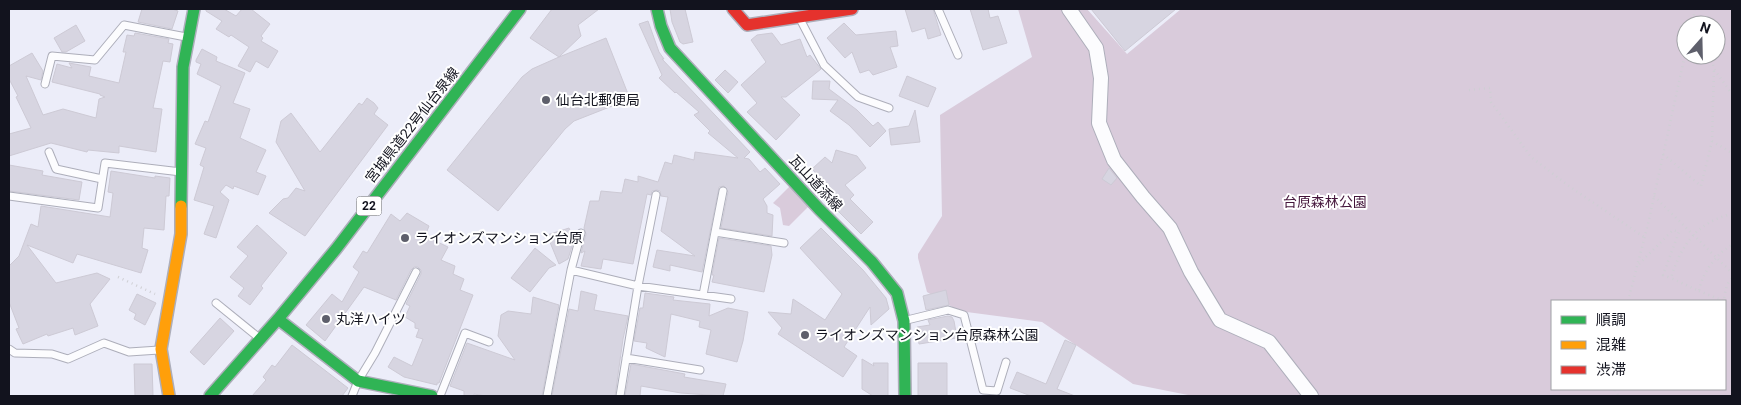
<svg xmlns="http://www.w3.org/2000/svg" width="1741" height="405" font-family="Roboto,'Noto Sans JP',sans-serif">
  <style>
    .green { fill: #d9cbdb; fill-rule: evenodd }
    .building { fill: #d7d5e1; stroke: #cdcad5 }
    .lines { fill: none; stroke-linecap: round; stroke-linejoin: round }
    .lane-casing { stroke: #adaeba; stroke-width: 9 }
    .street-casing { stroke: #adaeba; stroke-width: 16 }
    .fast-casing { stroke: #adaeba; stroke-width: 14 }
    .slow-casing { stroke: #adaeba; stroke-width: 14 }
    .jam-casing { stroke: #adaeba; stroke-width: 14 }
    .path { stroke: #cfcfd4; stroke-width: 2.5; stroke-dasharray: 1 4; stroke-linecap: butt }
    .lane { stroke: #fcfcfe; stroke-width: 7 }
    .street { stroke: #fcfcfe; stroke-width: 14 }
    .fast { stroke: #30b455; stroke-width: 11 }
    .slow { stroke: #ff9f0a; stroke-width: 11 }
    .jam { stroke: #e5322d; stroke-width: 11 }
    .poi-dot { fill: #5e5f6b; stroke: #fff; stroke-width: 2 }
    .labels { text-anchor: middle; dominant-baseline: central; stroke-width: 4; stroke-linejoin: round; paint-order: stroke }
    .shield { fill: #fff; stroke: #595a62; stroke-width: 1 }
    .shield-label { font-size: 12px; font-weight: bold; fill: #12131e }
    .poi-label { font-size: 14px; fill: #12131e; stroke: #fff; text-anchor: start }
    .street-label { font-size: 14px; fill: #12131e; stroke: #fff }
    .park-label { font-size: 14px; fill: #44153b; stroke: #fff }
  </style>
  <rect width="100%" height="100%" fill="#ecedf9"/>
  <path class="green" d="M1018,9H1087L1127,54L1181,9H1732V396H1193L1133,384L1042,322L959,311L927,292L918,258V254L942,216L940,115L1032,57ZM1686,25H1716V55H1686ZM1552,301H1725V389H1552Z
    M791,185L809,206L789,226L783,225L780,208L773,203Z"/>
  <path class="building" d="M142,9H172L178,11L172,29L138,22Z
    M206,9H224L236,16L242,9H251L270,24L261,36L263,38L261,41L278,51L268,68L256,61L250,72L238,66L249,47L231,35L229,37L216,29L222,21L206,11Z
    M552,9H599L578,25L581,36L559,57L606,38L630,99L574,121L565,129L498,211L447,170L522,77L532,69L559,57L530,38Z
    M670,9H685L693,42L683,44L680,42L672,22Z
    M905,9H933L941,35L928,39L925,28L912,32Z
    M970,9H988L990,18L998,16L1007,43L983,50Z
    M1091,9H1176L1125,51Z
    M648,21L659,52L664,59H662L750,152L744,158L749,159L760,172L765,168L780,184L763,199L767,206V213L773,215L772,236L721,228L728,192L724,186L719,187L702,272L670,265V271L653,267L657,250L695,256L661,231L668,197L661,196L660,191L657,190L652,191L651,195L647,194L633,264L603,259L601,269L581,266L585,251L581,253L586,234L584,228L590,201H599L601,191L622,193L625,179L638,182V176L658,182L665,162L672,164L674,155L694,160L695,152L738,158L708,133L710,131L694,115L699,112L676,92L675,93L659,78L662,75L639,24Z
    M844,23L856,35L896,31L898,46L890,47L897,67L873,75L869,70L860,73L852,52L845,58L827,38Z
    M76,25L85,41L66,52H62L54,38Z
    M135,33L169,39L168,43L173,44L170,62L163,61L153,108L162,109L156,152L119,146V153L88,150L87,152L51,143L9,156V134L31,128L16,97L18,96L9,79V66L32,53L43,71L41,80L26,76L43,115L63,109L96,118L99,99L105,97L100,95V94L52,82L57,64L72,68L69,63L91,67L89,76L119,83L126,52H123L127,35L134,36Z
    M772,33L781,45L800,39L807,57L810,55L821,69L786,97H781L800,115L776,140L747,112L757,103L741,85L766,62L751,40L757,35Z
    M202,49L217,57L216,61L245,73L233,103L250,109L240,138L266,150L256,172L266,176L258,195L234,186L233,189L226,185L220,192L229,200L216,238L204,234L214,206L194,200L204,167L200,165L206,148L195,144L205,121L208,122L221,86L197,74L201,64L196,62V60Z
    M725,70L738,82L728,93L715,80Z
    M907,76L936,88L928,107L899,96Z
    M813,81H830L829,89L857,110L873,126L878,122L886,131L870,147L849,125L830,111L838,100L812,99Z
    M367,98L374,103L378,108L374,114L388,125L305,236L269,213L283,199L288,198L296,188L305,191L276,142L281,121L291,113L320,152L359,103L362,105Z
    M915,110L920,142L891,145L889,129L909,126Z
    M836,150L857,156L866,168L845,185L854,195L850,199L873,222L861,234L826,199L834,192L812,169L825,157L832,163Z
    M9,165L43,171L42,175L82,182L79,200L9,191Z
    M1109,168L1117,178L1111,185L1102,179Z
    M111,171L155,178V176L170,178L169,196H166L164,230L144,228L142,248L148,250L141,273L77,254L73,263L27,245L56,283L97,273L110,279L90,304L98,326L75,335L73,328L48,336L47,334L23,344L16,329L19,328L9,302V266L19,256L31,224L38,227L41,206L110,217L113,193L108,192Z
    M407,213L429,226L425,236L448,247L441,260L455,266L453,274L464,279L460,290L473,295L439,383H437V385L404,377L388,367L394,357L412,366L423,339L416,337L419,329L415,328V323L405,317L410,306L406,304L421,274V270L418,267H414L411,270L396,300L364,287L325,341L306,325L332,294L342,302L359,272L353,267L363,251L367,253L391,214L400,221Z
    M257,225L287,253L261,286L263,288L250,305L238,296L244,288L230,277L248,256L237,247Z
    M569,228L574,240L568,259L559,264L547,235Z
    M821,228L863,270L886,298L889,309L871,325L870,307L844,347L857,356L843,377L778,334L782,328L768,312L791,314L793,299L825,320L842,294L800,248Z
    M719,238L771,246L772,255L764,292L712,282L714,275H712Z
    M535,248L556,265L549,268L530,292L511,278Z
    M946,290L949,305L926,310L923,296Z
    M581,291L597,295L594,310L628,316L623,339L615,396H552L569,309L578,311Z
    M645,293L674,297L673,300L710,304L709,316L728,308L748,312L743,341L737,362L706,354L711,330L699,327L700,321L671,314L665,357L646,348L647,343L634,341L640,308H643Z
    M137,294L156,303L145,325L134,319L136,314L129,310Z
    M533,297L559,305L542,396H486L474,394V396H464V391L450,386L467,343L515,360L498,336L501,315L508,311L531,314Z
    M948,316L952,317L954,321L957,338L919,344L917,327L930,325L928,320Z
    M220,318L234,331L204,365L190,352Z
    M1065,340L1076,345L1057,389L1075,396H1031L1010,388L1017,372L1046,384Z
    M292,345L348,388L342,396H252L266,380L263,377L272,365L275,367Z
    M862,359L874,366L873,363H888V396H873L862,389Z
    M918,363H947V396H918Z
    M134,364H152L153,396H135Z
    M631,364L685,374L684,377L726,384L723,396L681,393L641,386L640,396H625Z"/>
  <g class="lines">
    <defs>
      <path id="lane" d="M938,9L958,55
        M800,19L824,65L858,97L889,108
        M45,84L52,56L95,60L124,25L186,37
        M49,152L56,169L102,179
        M9,196L98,208L105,163L181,172
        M715,232L723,191
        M571,270L638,286L731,299
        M703,295L715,232L784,243
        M216,303L258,337
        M907,320L948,310L964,315L983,390L997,391L1006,362
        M9,349L15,353L52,354L68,359L104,343L129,352L159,350
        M626,358L700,370
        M352,396L358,381L375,353L416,272
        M440,396L465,333L489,342
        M547,396L571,270L581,233
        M620,396L638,286L656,195"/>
      <path id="street" d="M1069,9L1096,48L1101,78L1099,123L1114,160L1143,197L1170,228L1191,272L1220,320L1269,342L1311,396"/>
      <path id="fast" d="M657,9L661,26L670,48L819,209L872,262L897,293L904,321L905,396
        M181,206L183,67L194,9
        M278,319L358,381L432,396
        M210,396L278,319L336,249L520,9"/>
      <path id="slow" d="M169,396L161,349L181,234V206"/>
      <path id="jam" d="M733,9L747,25L852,9"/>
    </defs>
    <use href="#lane" class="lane-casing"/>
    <use href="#street" class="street-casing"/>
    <use href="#fast" class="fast-casing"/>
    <use href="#slow" class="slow-casing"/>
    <use href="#jam" class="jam-casing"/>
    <path class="path" d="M1692,25L1695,9
      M1711,55L1714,69L1732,94
      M1469,90L1490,88L1491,102L1531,157L1573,189L1644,237
      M1712,141L1732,153
      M1663,154L1701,186L1712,141L1714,69
      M1654,196L1732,273
      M1732,214C1697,222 1681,245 1671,278L1699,291C1702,273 1717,253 1732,245
      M1639,264L1673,230L1679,232L1663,275L1671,278
      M118,277L155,294
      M1699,291L1724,301C1725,292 1726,284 1732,278
      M1628,301L1648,224L1686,50
      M1616,389L1618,396
      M1613,396L1615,389"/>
    <use href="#lane" class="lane"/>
    <use href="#street" class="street"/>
    <use href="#fast" class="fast"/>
    <use href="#slow" class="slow"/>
    <use href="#jam" class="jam"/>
  </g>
  <g class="poi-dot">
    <circle cx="546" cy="100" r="5"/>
    <circle cx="405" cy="238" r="5"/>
    <circle cx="326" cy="319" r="5"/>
    <circle cx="805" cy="335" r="5"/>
  </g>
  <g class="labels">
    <rect class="shield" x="356.5" y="196.5" width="25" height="19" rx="4"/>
    <g class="shield-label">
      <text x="369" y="206">22</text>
    </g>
    <g class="poi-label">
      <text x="556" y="100">仙台北郵便局</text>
      <text x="415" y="238">ライオンズマンション台原</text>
      <text x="336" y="319">丸洋ハイツ</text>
      <text x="815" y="335">ライオンズマンション台原森林公園</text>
    </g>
    <g class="street-label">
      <text transform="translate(412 125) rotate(-52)">宮城県道22号仙台泉線</text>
      <text transform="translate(816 183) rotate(47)">瓦山道添線</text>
    </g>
    <g class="park-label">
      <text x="1325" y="202">台原森林公園</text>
    </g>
  </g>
  <rect width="1741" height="405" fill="none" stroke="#12131e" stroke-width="20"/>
  <rect x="1551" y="300" width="175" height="90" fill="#ffffff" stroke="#a0a1a5"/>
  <rect x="1561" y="316" width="25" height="8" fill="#30b455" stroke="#a0a1a5"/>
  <text x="1596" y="325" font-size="15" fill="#12131e">順調</text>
  <rect x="1561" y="341" width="25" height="8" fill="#ff9f0a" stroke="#a0a1a5"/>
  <text x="1596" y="350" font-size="15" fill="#12131e">混雑</text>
  <rect x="1561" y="366" width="25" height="8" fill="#e5322d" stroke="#a0a1a5"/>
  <text x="1596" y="375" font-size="15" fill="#12131e">渋滞</text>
  <g transform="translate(1701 40) rotate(20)"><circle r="24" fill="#ffffff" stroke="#a0a1a5"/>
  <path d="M0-4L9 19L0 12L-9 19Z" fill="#5e5f6b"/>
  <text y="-8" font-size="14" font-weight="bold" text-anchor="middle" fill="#12131e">N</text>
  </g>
</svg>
